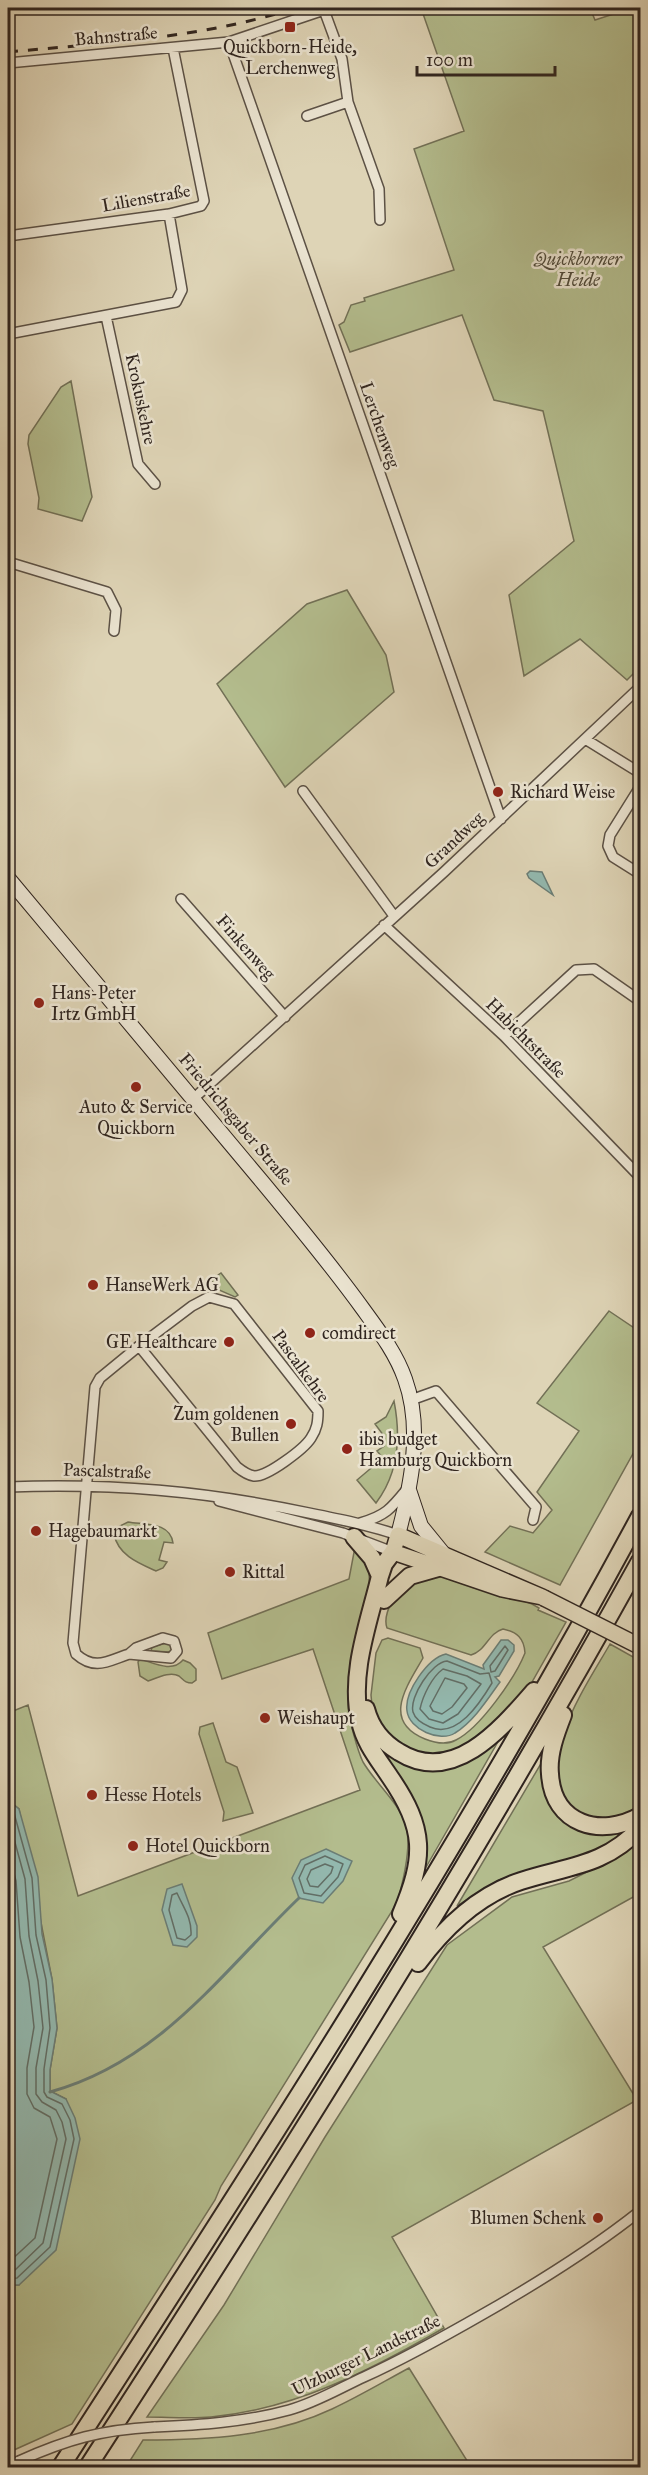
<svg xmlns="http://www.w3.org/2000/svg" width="648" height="2475" font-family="'IM FELL Great Primer',serif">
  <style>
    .green { fill: #b3bc8d; stroke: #727056; stroke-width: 1.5 }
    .water { fill: #93b8ae; stroke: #6b7d75; stroke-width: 1.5 }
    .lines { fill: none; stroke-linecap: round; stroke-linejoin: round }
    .shore { stroke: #626e66; stroke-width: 1.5 }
    .stream { stroke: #6b7d75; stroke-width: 3 }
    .street-casing { stroke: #5c5145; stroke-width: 12 }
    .secondary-casing { stroke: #30251f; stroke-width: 16 }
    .primary-casing { stroke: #30251f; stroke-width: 18 }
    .highway-casing { stroke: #30251f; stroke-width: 20 }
    .street { stroke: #eae3d0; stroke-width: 9 }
    .secondary { stroke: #eae3d0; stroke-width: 14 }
    .primary { stroke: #ded4b6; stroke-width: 15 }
    .highway { stroke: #ded4b6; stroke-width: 16 }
    .rail { stroke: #30251f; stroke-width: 3; stroke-dasharray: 10 10; stroke-linecap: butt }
    .street-bridge-casing { stroke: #5c5145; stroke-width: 12; stroke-linecap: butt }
    .primary-bridge-casing { stroke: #30251f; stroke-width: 18; stroke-linecap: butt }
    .street-bridge { stroke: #eae3d0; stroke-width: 9 }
    .primary-bridge { stroke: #ded4b6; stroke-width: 15 }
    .poi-dot { fill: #8f2418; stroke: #eae3d0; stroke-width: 2 }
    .labels { text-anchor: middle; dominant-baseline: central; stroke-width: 5; stroke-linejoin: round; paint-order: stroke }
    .street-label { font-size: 18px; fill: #30251f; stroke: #eae3d0 }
    .poi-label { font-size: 18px; fill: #30251f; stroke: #eae3d0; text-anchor: start }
    .park-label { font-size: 18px; font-style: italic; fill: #514b3a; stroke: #eae3d0 }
  </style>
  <rect width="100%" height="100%" fill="#ded4b6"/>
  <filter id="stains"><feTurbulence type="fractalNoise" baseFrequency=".00333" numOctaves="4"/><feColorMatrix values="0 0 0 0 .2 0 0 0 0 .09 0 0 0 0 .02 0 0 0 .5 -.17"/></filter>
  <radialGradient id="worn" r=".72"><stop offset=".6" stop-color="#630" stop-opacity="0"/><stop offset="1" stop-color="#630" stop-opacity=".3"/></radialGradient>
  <path class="green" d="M421,8H590L595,20L632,8H640V667L627,680L580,639L524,676L509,595L574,541L543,411L494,400L462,315L350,352L339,325L344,322L351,305L365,301L364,298L454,270L414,149L464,131Z
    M71,381L92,497L82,521L38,509L39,498L28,444L29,435L61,387Z
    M347,590L386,655L394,692L285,787L217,684L307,604Z
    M221,1273L238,1295L235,1297L219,1290L211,1280Z
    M609,1311L640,1332V1441L560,1585L485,1552L510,1526L533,1533L552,1510L537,1492L579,1431L537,1403Z
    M394,1401C401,1437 399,1473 376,1503L357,1480L383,1458L377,1451L384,1446V1436L375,1424L386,1417Z
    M128,1522C146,1525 170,1522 173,1543L164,1542L159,1560L167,1562L163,1568L156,1571C138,1563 118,1555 114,1534L118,1527Z
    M355,1547C359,1553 367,1559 368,1566C376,1610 347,1659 348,1705C348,1717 358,1752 363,1762C376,1784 399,1802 406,1826C412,1847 403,1882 397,1903L221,2186L215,2200L72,2424L14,2450L8,2456V2285H19L66,2099L50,2091V2070L57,2028L52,1979L19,1809L8,1800V1713L28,1705L78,1896L360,1790L313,1649L222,1679L208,1633L349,1579Z
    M440,1575L476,1582L532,1604L539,1608L538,1610L566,1622L528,1689L493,1729L455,1751L439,1754L420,1753L403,1747L382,1729L372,1706L371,1695L376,1653L382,1640L388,1638L420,1648L423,1658C407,1686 381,1721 425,1739C435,1743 447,1745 456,1740C480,1728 515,1678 525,1653C524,1638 517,1632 503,1629C488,1633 486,1651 471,1655L387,1628C382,1614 397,1587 411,1582C420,1578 431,1577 440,1575Z
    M166,1643L172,1645L174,1649L170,1652L151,1651L152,1647Z
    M610,1644L633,1657L634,1655L640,1659V1805C630,1817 609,1822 594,1820C584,1818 573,1809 567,1802C534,1759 588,1683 610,1644Z
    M140,1659C154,1663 172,1673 183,1660L190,1663L196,1669V1680L192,1683C185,1683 184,1680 179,1676C170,1671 157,1678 148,1681L140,1676L138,1662Z
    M213,1723L226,1762L237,1767L253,1813L223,1821L224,1812L199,1734L200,1727Z
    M503,1733L425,1869L420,1823L374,1737L417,1767Z
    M546,1755L566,1821L640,1822L621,1840L583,1856L499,1880L457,1906Z
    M640,1837V1902L635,1896L543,1947L637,2100L392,2237L444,2328C371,2370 296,2409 211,2417C190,2419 168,2417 147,2417L224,2305L325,2137L447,1945L512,1897L569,1881L623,1854Z
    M409,2368L471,2467H126L143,2440C207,2440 273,2437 332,2409C358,2397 383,2382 409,2368Z"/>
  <path class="water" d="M530,871L542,872L553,895L529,878L527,874Z
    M501,1640H508L514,1645V1651L499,1676L495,1677L500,1682C487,1700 474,1721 455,1733C440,1743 409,1729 407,1711C404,1692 428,1658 446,1654L484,1669L483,1665Z
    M8,1800L19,1809L38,1877L42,1934L52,1979L57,2028L50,2070V2091L66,2099L75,2118L80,2139L56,2250L19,2285H8Z
    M326,1849L352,1861L343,1881L323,1903L299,1898L292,1878L301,1860Z
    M182,1884L197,1926V1937L187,1947L173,1945L162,1910L167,1889Z"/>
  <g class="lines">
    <path class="shore" d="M505,1646L508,1650L495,1671L491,1672L490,1666Z
      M447,1661L480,1674L489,1673L492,1683C480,1703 457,1739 430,1727C423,1724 415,1719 413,1712C409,1697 432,1662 447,1661Z
      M443,1669L467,1676L481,1684L458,1714L443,1723L429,1719L420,1709C423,1695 432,1677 443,1669Z
      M445,1678L464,1684L467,1688L452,1707L442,1714L433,1711L430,1706Z
      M8,1807L14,1813L32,1878L36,1935L46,1980L50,2028L44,2069V2092L47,2097L62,2104L70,2120L74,2139L50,2247L17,2278L8,2279
      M8,1817L25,1879L29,1936L38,1981L43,2028L36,2068V2094L42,2102L56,2110L62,2122L66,2139L43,2243L14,2271L8,2272
      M8,1851L16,1881L20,1937L29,1982L34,2027L27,2068V2094L34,2108L50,2117L57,2139L35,2238L8,2263
      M325,1856L343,1864L338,1877L321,1896L304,1893L299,1878L305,1865Z
      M325,1864L333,1867L331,1873L318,1887L310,1886L307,1879L311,1870Z
      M177,1893C183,1907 192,1918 191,1935L185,1940L177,1938L169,1910L172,1895Z"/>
    <path class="stream" d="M50,2092C160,2062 221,1973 299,1898"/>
    <defs>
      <path id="street" d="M324,10L342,59L348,102L379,189L380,220
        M229,42L501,819
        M8,63L229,42L330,8
        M307,116L348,102
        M8,236L169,214L201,206L204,201L173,48
        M106,316L138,464L155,484
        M8,334L176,302L182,290L169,214
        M8,562L107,592L116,610L114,631
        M585,739L640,773
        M640,787L610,835L608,846L613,857L640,874
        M303,791L394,916
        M181,899L285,1017
        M384,925L504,1036L640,1177
        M504,1036L576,970L594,969L640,1001
        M193,1099L444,872L640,687
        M209,1297L234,1304L318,1411C318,1422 317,1429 311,1438C304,1449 267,1477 254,1476C247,1475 242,1471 237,1467L139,1346L192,1306Z
        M411,1400L436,1391L536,1507L533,1520
        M8,1487C112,1483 206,1491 309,1513C339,1519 369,1525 398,1535
        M219,1501L343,1533L393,1552
        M360,1523C385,1516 391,1509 407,1489
        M163,1638L174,1641L177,1651L171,1658L129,1654L136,1648Z
        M129,1654C108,1661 95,1671 76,1654L73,1643L95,1387L100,1378L139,1346
        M154,2427C200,2425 245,2422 289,2410C315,2403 340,2388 364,2377C406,2358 445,2336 485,2313C539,2282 591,2250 640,2211
        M8,2468L19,2461"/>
      <path id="secondary" d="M8,878C93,980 179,1082 264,1184C298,1225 332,1266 363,1309C379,1331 396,1353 405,1379C423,1429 411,1486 398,1535
        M409,1490L421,1526L443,1553"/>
      <path id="primary" d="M542,1597L502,1589L393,1552L398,1535L542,1597L544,1598"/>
      <path id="highway" d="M354,1537L372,1558L380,1576
        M393,1552L384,1564L380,1576C369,1622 349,1674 360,1721C364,1742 378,1759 390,1777C426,1829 425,1857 401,1914
        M384,1600L410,1576L438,1568
        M366,1709C371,1728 382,1742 399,1752C453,1786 501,1729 534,1691
        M563,1715C556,1733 548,1754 550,1774C553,1825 601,1838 640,1816
        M418,1963C444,1928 478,1895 521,1881C567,1866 605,1866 640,1828
        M60,2468C262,2156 464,1843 640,1516
        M87,2468C280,2170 468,1871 640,1561"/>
    </defs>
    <use href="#street" class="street-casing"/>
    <use href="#secondary" class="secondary-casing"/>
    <use href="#primary" class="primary-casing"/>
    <use href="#highway" class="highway-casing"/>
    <use href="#street" class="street"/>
    <use href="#secondary" class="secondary"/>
    <use href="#primary" class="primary"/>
    <use href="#highway" class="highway"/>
    <path class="rail" d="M8,52C105,43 202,38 296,8"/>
    <defs>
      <path id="street-bridge" d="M19,2461C68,2439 101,2430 154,2427"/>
      <path id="primary-bridge" d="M544,1598L639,1646"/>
    </defs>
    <use href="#street-bridge" class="street-bridge-casing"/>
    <use href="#primary-bridge" class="primary-bridge-casing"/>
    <use href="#street-bridge" class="street-bridge"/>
    <use href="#primary-bridge" class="primary-bridge"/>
  </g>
  <g class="poi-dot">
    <rect x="284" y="21" width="12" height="12" rx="3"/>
    <circle cx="498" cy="792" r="6"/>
    <circle cx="39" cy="1003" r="6"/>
    <circle cx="136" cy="1087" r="6"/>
    <circle cx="93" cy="1285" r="6"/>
    <circle cx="310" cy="1333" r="6"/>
    <circle cx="229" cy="1342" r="6"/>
    <circle cx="291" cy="1424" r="6"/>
    <circle cx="347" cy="1449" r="6"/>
    <circle cx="36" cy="1531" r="6"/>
    <circle cx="230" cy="1572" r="6"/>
    <circle cx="265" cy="1718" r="6"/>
    <circle cx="92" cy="1795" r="6"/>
    <circle cx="133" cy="1846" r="6"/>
    <circle cx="598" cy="2218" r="6"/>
  </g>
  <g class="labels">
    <g class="street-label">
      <text transform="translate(116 36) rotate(-5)">Bahnstraße</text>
      <text transform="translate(146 198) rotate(-10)">Lilienstraße</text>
      <text transform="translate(141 399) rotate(78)">Krokuskehre</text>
      <text transform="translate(380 425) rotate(71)">Lerchenweg</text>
      <text transform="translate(454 840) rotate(-43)">Grandweg</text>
      <text transform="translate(246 947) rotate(49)">Finkenweg</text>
      <text transform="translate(526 1038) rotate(45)">Habichtstraße</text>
      <text transform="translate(236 1119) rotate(50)">Friedrichsgaber Straße</text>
      <text transform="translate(301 1366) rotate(54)">Pascalkehre</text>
      <text transform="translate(107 1471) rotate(2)">Pascalstraße</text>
      <text transform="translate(366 2355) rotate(-26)">Ulzburger Landstraße</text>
    </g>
    <g class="poi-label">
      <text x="290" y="47" text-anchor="middle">Quickborn-Heide,<tspan x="290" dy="21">Lerchenweg</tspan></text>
      <text x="510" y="792">Richard Weise</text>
      <text x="51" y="993">Hans-Peter<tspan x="51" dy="21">Irtz GmbH</tspan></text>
      <text x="136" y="1107" text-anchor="middle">Auto &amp; Service<tspan x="136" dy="21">Quickborn</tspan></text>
      <text x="105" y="1285">HanseWerk AG</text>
      <text x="322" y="1333">comdirect</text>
      <text x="217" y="1342" text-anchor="end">GE Healthcare</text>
      <text x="279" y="1414" text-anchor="end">Zum goldenen<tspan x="279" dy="21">Bullen</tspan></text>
      <text x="359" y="1439">ibis budget<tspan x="359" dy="21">Hamburg Quickborn</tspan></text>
      <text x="48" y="1531">Hagebaumarkt</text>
      <text x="242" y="1572">Rittal</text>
      <text x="277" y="1718">Weishaupt</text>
      <text x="104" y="1795">Hesse Hotels</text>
      <text x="145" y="1846">Hotel Quickborn</text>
      <text x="586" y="2218" text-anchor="end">Blumen Schenk</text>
    </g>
    <g class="park-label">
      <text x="578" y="259">Quickborner<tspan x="578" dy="21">Heide</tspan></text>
    </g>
  </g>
  <rect width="648" height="2475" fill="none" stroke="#ded4b6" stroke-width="30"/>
  <rect x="9" y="9" width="630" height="2457" fill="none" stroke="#30251f" stroke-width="3"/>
  <rect x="15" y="15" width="618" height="2445" fill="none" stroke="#30251f" stroke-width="1.5"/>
  <path d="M417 66v9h138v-9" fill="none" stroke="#30251f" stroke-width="3"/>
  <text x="426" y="66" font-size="18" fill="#30251f" stroke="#eae3d0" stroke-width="4.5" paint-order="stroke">100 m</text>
  <rect width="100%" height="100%" filter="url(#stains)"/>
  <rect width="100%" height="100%" fill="url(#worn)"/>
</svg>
